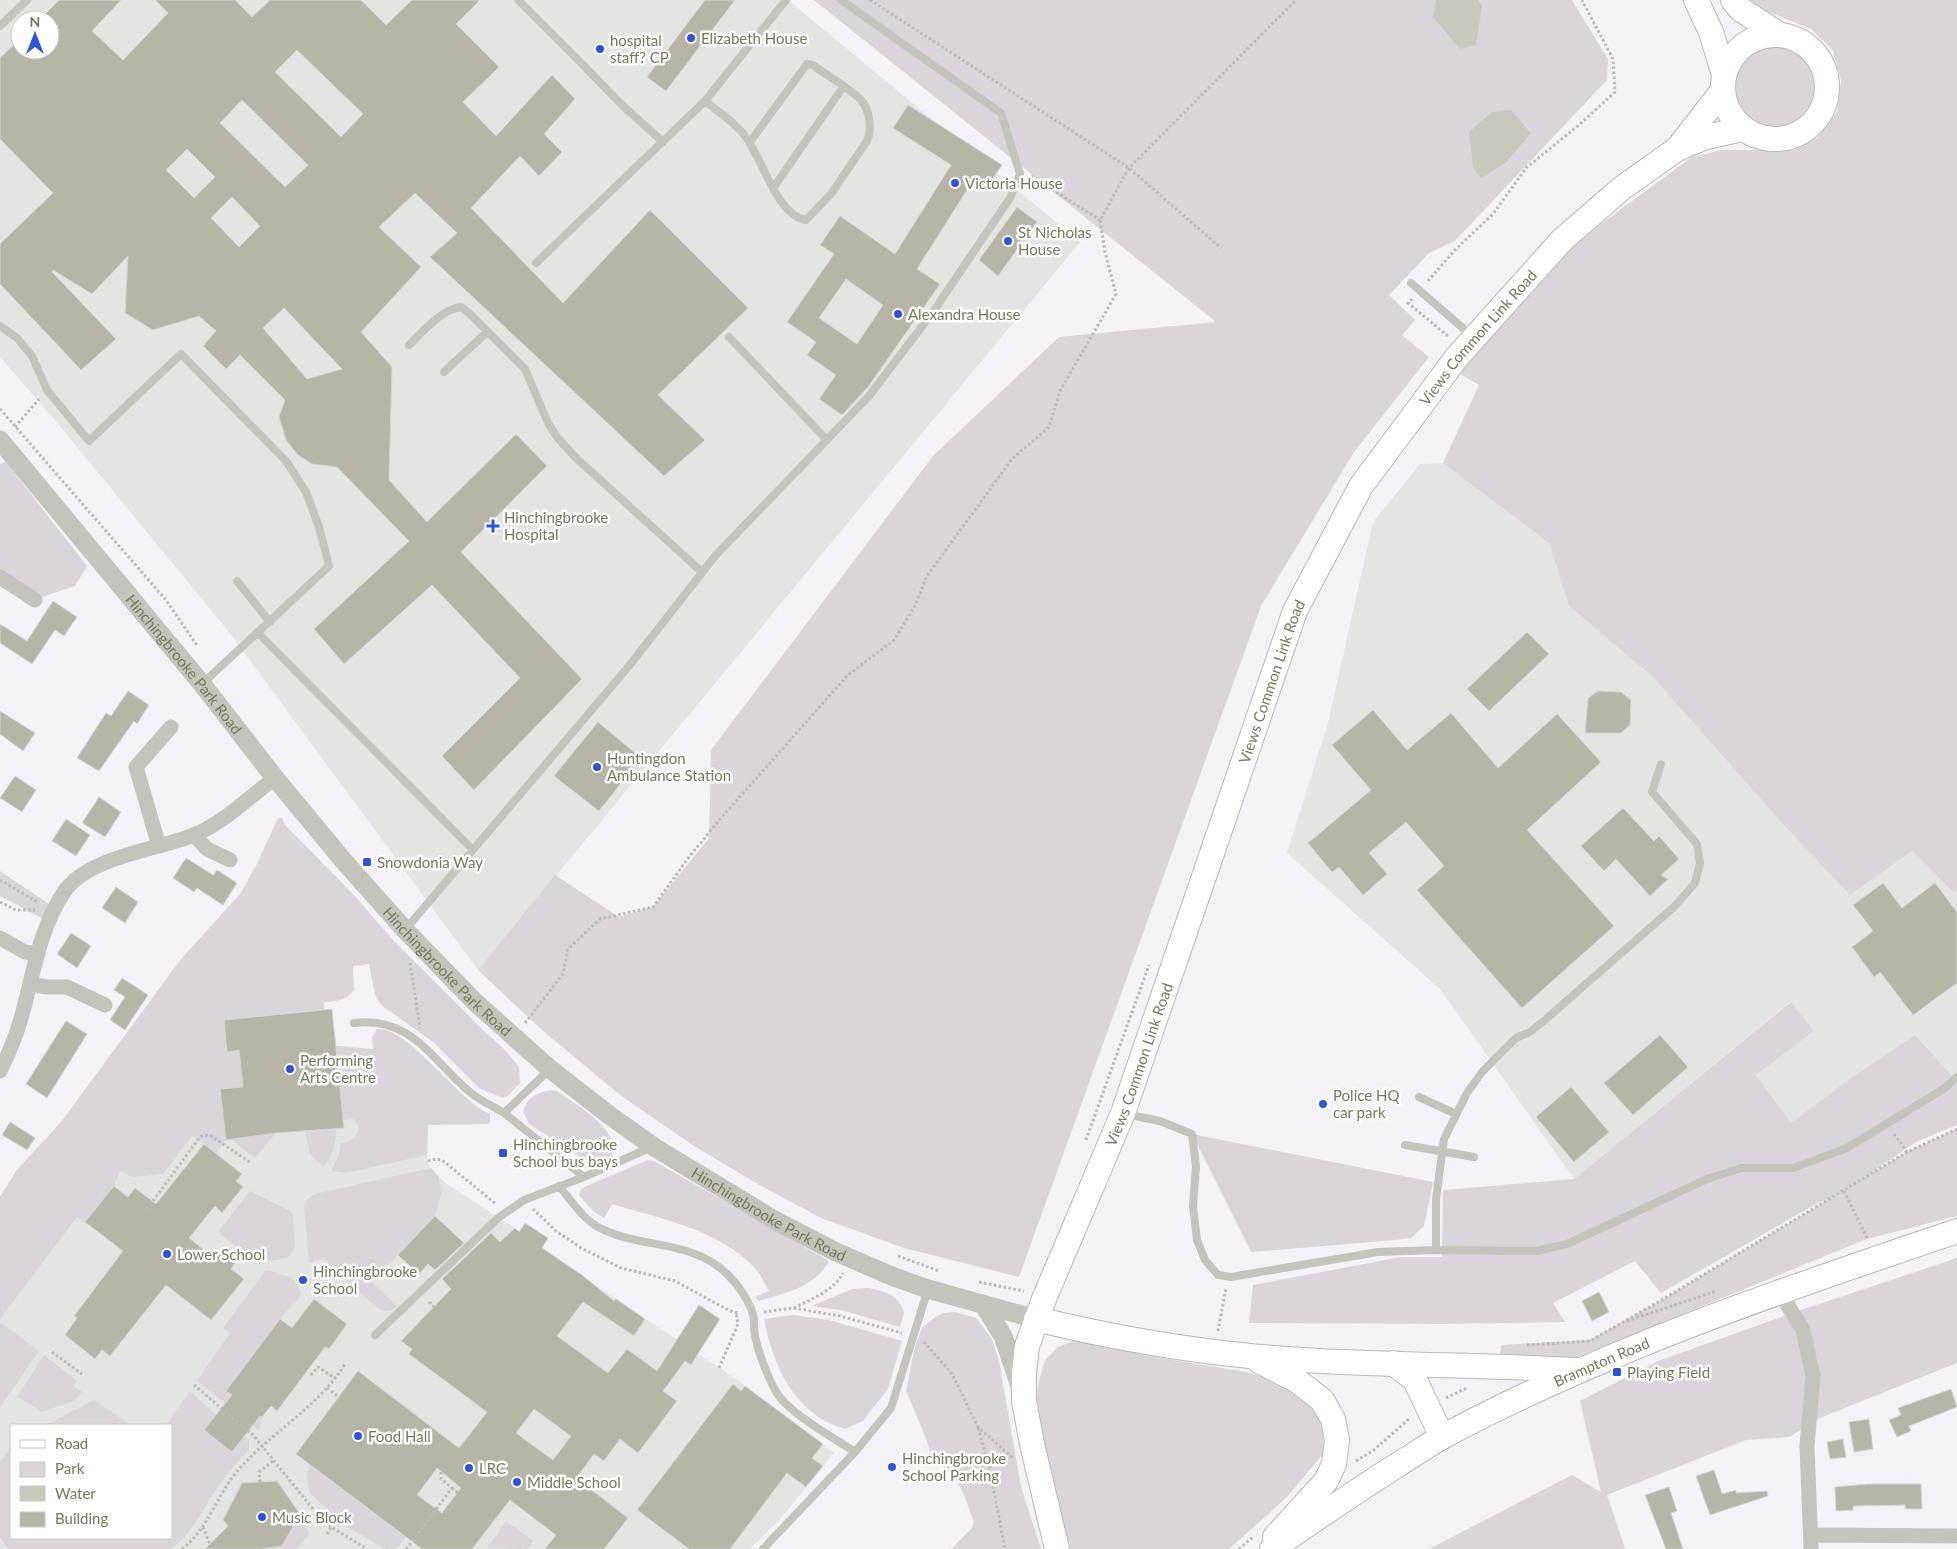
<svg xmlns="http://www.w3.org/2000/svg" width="1957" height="1549" font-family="Lato,sans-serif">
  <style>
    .built { fill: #e4e4e3; fill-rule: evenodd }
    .green { fill: #dcd4db; fill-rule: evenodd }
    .water { fill: #cac8bc }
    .building { fill: #b6b5a8; stroke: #d6d5d7; fill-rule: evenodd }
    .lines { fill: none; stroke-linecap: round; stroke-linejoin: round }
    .primary-casing { stroke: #b9b9b0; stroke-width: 26 }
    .path { stroke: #bbbbb5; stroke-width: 3; stroke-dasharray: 2.5 2.5; stroke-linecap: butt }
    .service { stroke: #c4c4bc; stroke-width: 8 }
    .minor { stroke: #c4c4bc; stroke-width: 15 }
    .tertiary { stroke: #c4c4bc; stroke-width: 19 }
    .primary { stroke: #fff; stroke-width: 24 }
    .poi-dot { fill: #2d53db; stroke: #fff; stroke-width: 2 }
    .labels { text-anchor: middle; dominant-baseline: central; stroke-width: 5; stroke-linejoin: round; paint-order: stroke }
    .poi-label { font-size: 15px; fill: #77775e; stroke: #fff; text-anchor: start }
    .street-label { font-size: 15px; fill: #77775e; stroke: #fff }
  </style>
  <rect width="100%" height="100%" fill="#f4f2f6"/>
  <path class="built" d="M0,0H788L1080,242L478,970L229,632L54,419L0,357ZM20,20H50V50H20Z
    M1443,463L1549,543L1569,606L1653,677L1850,895L1912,851L1953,891L1957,889V1081L1915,1035L1851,1078L1791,1123L1756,1075L1814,1031L1790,1002L1574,1179L1441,990L1287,853L1328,723L1373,522L1420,464Z
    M332,1009L336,1046H344L428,1125L427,1159L429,1166L444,1182L515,1228L595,1285L736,1379L834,1453L780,1519L750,1549H0V1303L224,1020ZM11,1425H171V1538H11Z"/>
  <path class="green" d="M814,0H1436L1433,17L1482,8L1479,0H1572L1608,59L1607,80L1455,241L1429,253L1389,295L1415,320L1402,335L1429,357L1354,452L1261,606L1019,1277L904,1248L821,1218L756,1183L694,1146L620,1095L542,1030L478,970L555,875L619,917L653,907L709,838L711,750L933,456L1059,337L1216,322ZM1531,133L1506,163L1481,179L1473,168Z
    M1748,0H1957V889L1953,892L1912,851L1850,895L1784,825L1653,677L1569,606L1549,543L1443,463L1479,385L1455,371L1572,245L1692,157L1722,150H1794L1817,138L1837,112L1841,81L1833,50L1811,29L1751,5Z
    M1733 87a42 42 0 1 1 84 0a42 42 0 1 1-84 0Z
    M6,462L87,566L75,586L39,598L0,571V464Z
    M278,818H282L285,825L353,894L393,940L482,1029L508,1053L519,1067L520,1083L508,1096L503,1098L479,1088L433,1042L381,1005L375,995L369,964L353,966L354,990C345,1001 337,1001 324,1002V1009L224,1020L227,1051L239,1050L243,1087L221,1090L226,1140L216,1153L193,1135L163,1174L132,1177L120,1171L114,1186L85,1222L77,1217L0,1319V1197L16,1171L61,1122L181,959L240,894L256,866Z
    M0,871L52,906L45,920L0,896Z
    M1791,1002L1814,1031L1756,1075L1791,1123L1851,1078L1915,1035L1957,1081V1125L1916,1142L1862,1179L1907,1152L1957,1129V1216L1867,1239L1577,1357L1546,1359L1500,1357L1501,1345L1590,1340L1660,1301L1836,1195L1816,1204L1661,1293L1635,1261L1553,1303L1565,1322L1441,1324L1249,1323L1253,1285L1401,1257H1442L1443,1190L1574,1179Z
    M377,1029C409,1027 457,1100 490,1114V1122L488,1124L428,1125L427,1155L346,1173L331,1171L339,1154L341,1143C355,1143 365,1129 353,1119L343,1120L336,1046L373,1049L372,1037Z
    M551,1090L557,1091C575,1104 624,1131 611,1157L605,1160L588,1162L529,1124L523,1111C528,1096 537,1093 551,1090Z
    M336,1129C337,1143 332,1155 324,1167L310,1154L305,1132Z
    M276,1133L255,1158L231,1139Z
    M1192,1134L1433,1182L1424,1226L1411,1238L1394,1240L1251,1252Z
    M648,1160L654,1161L829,1261C815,1287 784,1294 758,1301L755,1297L769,1291C764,1283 761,1274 755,1268C718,1229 661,1219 612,1204L604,1218L592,1210L579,1195L580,1191L584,1187Z
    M431,1168L438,1176L442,1191L435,1216L372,1282L397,1306L392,1310L383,1311L377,1307L335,1272L325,1258L309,1263L304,1207C306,1200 308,1198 315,1194Z
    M250,1191L292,1212L295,1245L290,1256C260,1270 240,1249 218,1232Z
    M1957,1258V1363L1820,1418L1789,1437L1746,1440L1607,1495L1625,1549H1429L1572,1475L1601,1492L1580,1401L1658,1361L1807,1308Z
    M266,1270L293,1278L301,1293L299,1298L280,1319L227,1390L262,1417L259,1430L197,1381L230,1333L223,1328Z
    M868,1288C884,1291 898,1294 904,1312L900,1327L841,1310L812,1306L852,1289Z
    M954,1312L976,1318L992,1339L999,1361L1021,1487L1041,1549H951L972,1528L974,1522L964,1495L951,1470L934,1463L925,1436L906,1391L915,1346L922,1328L934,1318L943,1313Z
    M794,1315L829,1320L902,1341L888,1389L863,1421L845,1429C795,1415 773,1366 764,1319Z
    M0,1322L39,1351L0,1407Z
    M1074,1341L1089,1342L1143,1355L1246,1372L1274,1379L1303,1398L1314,1410L1322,1425L1324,1453L1286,1498L1229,1549H1062L1036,1416L1038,1385L1045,1360L1058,1347Z
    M44,1355L77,1381L73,1386L82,1392L76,1400L42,1412L17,1397Z
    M190,1391L216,1415L205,1429L232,1452L244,1437L249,1440V1449C239,1461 228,1472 219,1485C202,1509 197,1529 171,1549H8L0,1537V1461L11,1448V1538H171V1425H166Z
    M94,1400L131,1425H46Z
    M310,1465L406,1537L396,1549H386L343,1525L310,1493L306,1476Z
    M300,1514L309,1533L297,1549H260L282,1546Z
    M506,1521L533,1541L527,1549L487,1548Z"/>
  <path class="water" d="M1436,0H1479L1482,7L1476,45L1460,49L1433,17Z
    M1511,110L1531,133L1506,163L1481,179L1473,168L1469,132L1492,112Z"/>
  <path class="building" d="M59,0H121L92,31L123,60L168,13L155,0H235L252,17L270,0H361L386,25L412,0H480L456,24L499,67L463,102L496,136L552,75L575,99L544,134L562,152L539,176L520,156L471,208L563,303L650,210L748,308L658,395L705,440L664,476L430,257L457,233L415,193L379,227L421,267L361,332L392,367L389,480L427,522L516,434L547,466L461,552L582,679L474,790L442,756L520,678L432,585L344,664L314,629L409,541L337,467L312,464L298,455L286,440L279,417L285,400L240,355L226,369L203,346L216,331L199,316L153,330L125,313L128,256L92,294L53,270L52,272L116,339L81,370L0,284V244L53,193L0,139V58L20,39V50H50V20H39ZM297,50L363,114L341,137L275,72ZM242,100L308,165L285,187L220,123ZM187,149L215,177L194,198L166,170ZM232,197L260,226L239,247L211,218ZM284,308L342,369L307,379L263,328Z
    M705,0H735L666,91L647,77Z
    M908,105L1002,165L987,187L974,179L917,269L940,284L868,387L842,415L819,399L836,375L807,355L816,342L787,322L834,254L820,245L840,216L895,254L951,165L893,128ZM846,279L883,305L857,344L819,318Z
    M1017,207L1037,222L998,276L979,260Z
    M53,601L77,617L64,636L55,630L32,664L0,643V624L27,641Z
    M1527,632L1549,654L1489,711L1467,689Z
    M128,691L149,705L137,724L134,721L99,771L77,758L106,713L111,716Z
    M1598,691L1621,692L1631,700L1630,725L1621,733H1585L1588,698Z
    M1373,710L1407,750L1451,713L1498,768L1557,714L1601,762L1527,830L1614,926L1522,1008L1417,890L1444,866L1406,822L1369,853L1387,874L1363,895L1339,867L1332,872L1308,843L1371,790L1332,745Z
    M0,711L35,733L23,751L0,734Z
    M598,722L641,758L599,811L554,776Z
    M15,776L36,790L22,812L0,798Z
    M99,797L121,812L105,837L82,823Z
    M1623,808L1654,841L1659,836L1679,859L1661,875L1668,879L1650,896L1616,859L1604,871L1581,846Z
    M66,819L90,835L76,856L52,841Z
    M186,858L213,875L217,870L237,883L223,905L197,888L194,892L173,878Z
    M1883,883L1902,908L1935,883L1957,912V983L1913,1015L1880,972L1874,977L1852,947L1873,931L1853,905Z
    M116,887L138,902L125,923L102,908Z
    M71,933L91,946L77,968L57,954Z
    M122,978L148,995L125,1030L110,1020L125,997L114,990Z
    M332,1009L344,1128L276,1133L226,1140L220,1089L243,1087L239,1050L227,1052L224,1020Z
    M66,1021L87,1034L47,1098L26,1084Z
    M1660,1035L1688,1067L1633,1115L1604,1083Z
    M1571,1087L1609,1132L1574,1162L1536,1117Z
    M10,1122L35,1138L27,1150L2,1135Z
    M204,1144L242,1174L236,1181L243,1187L222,1213L215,1206L189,1238L213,1257L219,1250L235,1263L231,1269L244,1279L211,1320L166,1285L110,1356L102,1350L95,1359L65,1335L77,1318L74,1316L123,1251L85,1222L114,1186L128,1197L135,1188L156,1204Z
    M435,1216L464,1243L435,1270L428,1264L419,1274L398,1255Z
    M525,1223L548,1238L542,1248L582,1275L614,1301L616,1299L645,1319L634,1336L583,1302L557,1336L608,1373L627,1349L657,1371L699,1305L720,1319L691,1365L685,1361L663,1391L677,1401L638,1453L620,1439L604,1461L594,1454L576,1478L628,1518L604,1549H545L556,1535L510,1500L472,1549H422L296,1454L358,1371L459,1448L487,1412L409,1354L412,1349L401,1341L451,1289L442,1279L491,1233L500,1242L515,1228L519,1232ZM534,1409L571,1436L553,1460L516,1433ZM437,1468L461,1488L442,1513L417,1495Z
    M1599,1292L1609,1312L1592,1321L1582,1301Z
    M314,1299L347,1324L329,1349L325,1347L277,1411L271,1406L262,1417L260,1416L232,1452L204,1430L232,1395L226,1391L280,1319L292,1328Z
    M733,1384L741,1391L745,1386L823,1444L812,1458L823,1466L806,1487L787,1473L730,1549H689L637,1510Z
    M1951,1389L1957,1407L1909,1426L1911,1431L1897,1437L1889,1420L1901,1415L1898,1408Z
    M1869,1419L1873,1449L1854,1452L1849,1422Z
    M1843,1439L1846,1457L1830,1459L1827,1442Z
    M1714,1470L1722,1494L1736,1490V1493L1767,1491L1768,1496L1710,1515L1696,1476Z
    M277,1481L300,1514L282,1546L260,1549H205L228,1526L223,1520L242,1483Z
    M1868,1484H1921L1922,1509H1905V1505L1853,1506V1510L1836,1511L1835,1487Z
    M1669,1487L1677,1511L1671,1513L1683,1549H1666L1645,1495Z"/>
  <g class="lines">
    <defs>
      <g id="primary">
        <path d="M1696,0L1711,32L1724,75"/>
        <path d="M1733,0L1740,9L1780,35"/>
        <circle cx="1775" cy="87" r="52"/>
        <path d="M1678,148L1723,90"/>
        <path d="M1036,1319C1106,1336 1178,1349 1250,1356C1358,1366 1467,1364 1576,1370"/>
        <path d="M1259,1361L1296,1380L1322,1400L1333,1419L1337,1440L1334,1464L1326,1481L1275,1537"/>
        <path d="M1393,1363L1415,1380L1442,1437"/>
        <path id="s2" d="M1057,1549L1032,1444L1024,1401V1373L1027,1346L1044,1299L1123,1113L1295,611L1361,486L1457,357L1562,240L1622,188L1677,149L1706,137L1743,129"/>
        <path id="s3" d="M1272,1549C1314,1520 1356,1491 1399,1464C1414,1455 1429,1444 1444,1436C1607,1349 1782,1290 1957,1231"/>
      </g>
    </defs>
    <use href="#primary" class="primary-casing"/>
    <path class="path" d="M870,0L1129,168L1221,248
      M1031,176L1100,220
      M1428,281L1455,250L1493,214L1526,168L1579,125L1615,92L1613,59L1582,0
      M1412,299L1408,303L1449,337
      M0,409L166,600L198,647
      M15,427L39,399
      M0,880L39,903
      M0,902L16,910H35
      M410,963L420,1028
      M525,1023L563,974L568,949L600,919L653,907L689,857L721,818L848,675L894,640L915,606L927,576L1012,459L1049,427L1060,391L1116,294L1105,252L1100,220L1129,168L1296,0
      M1894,1134L1907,1152
      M1086,1140L1149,965
      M428,1161L436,1159L442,1160L496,1204
      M1844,1191L1868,1240
      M147,1209L200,1137L204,1135L211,1136L251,1163
      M533,1209L556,1231L583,1249L621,1268L675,1281L730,1311L738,1313
      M898,1256L939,1271
      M979,1282L1024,1291
      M429,1302L434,1307
      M794,1308C811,1299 834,1291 843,1273
      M764,1312L793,1308L840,1316L902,1333
      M1627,1321L1716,1291
      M1218,1331L1226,1288
      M924,1342L952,1374L978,1427L1013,1458
      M1527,1345L1590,1341L1660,1301L1907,1152L1957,1129
      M52,1352L82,1374
      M719,1368L738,1324L736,1313
      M311,1375L318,1367L335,1378
      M194,1385L253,1435L313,1509L331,1527L367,1549
      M327,1388L339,1397
      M1446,1398L1467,1388
      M978,1428L989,1465L1005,1549
      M1356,1461L1374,1450L1410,1418
      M260,1482L259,1472L274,1460
      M452,1488L458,1493
      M203,1527L210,1544
      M327,1534L331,1527
      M182,1549C209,1528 217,1494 239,1469C272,1432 319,1406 345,1364
      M406,1549L452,1488L441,1479V1468
      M1239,1549L1254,1536"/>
    <path class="service" d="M518,0L584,66L620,103L663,142
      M0,26L27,0
      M705,101C717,111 731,120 741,131C762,153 774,214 806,220L831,194L867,141C872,130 870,110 861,100C851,89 826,75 813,65L807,64L750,142
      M774,187L843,87
      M536,263L705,101L786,0
      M1411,283L1472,336
      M0,326L17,338L32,356L47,390L89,441L181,354L286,461L306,492L319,527L329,566L202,684
      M729,337L827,440
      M409,345C424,331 440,310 461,307L469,313L525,369L548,423L557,437L575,457L702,572
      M444,372L487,332
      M237,581L270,622
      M258,633L473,850
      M405,930L629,666L715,556L869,396L933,312L1010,198L1020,174L1001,113L841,0
      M354,1023C413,1016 433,1062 471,1093C481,1101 494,1107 504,1113
      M550,1069L504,1113L584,1177L652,1147
      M1419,1097L1456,1114
      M1125,1114L1160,1121L1192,1134L1196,1166L1193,1206L1197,1240L1205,1260L1218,1275L1231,1277L1378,1252L1436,1250V1199L1444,1139L1467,1093L1482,1072L1516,1038L1530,1032L1546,1019L1675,906L1695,883L1700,863L1697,844L1652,792L1661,764
      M1405,1145L1474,1157
      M559,1186C571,1200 582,1218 598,1227C638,1249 691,1239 726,1273C737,1283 748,1299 753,1314C755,1322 753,1332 756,1340C759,1354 768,1377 775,1390C787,1413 833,1437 855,1452
      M1436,1250L1536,1251L1567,1244L1707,1179L1741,1168H1793L1847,1148L1945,1088L1957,1077
      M375,1335L498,1218L524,1200L584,1177
      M763,1549L855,1452L891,1408L928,1289"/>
    <path class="minor" d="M0,577L35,600
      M194,835L207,849L230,860
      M159,846L136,767L171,727
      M0,938L25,952L38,954
      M30,984L47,987H67L105,1005
      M0,1071C8,1055 15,1039 20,1022C33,978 38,931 64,892C87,857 157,850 194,835C224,823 249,797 275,778
      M1779,1291L1803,1330L1813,1376L1807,1446L1811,1549
      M1812,1535L1957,1536"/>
    <g class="tertiary">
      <path id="s1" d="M0,440L202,684L275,778L342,859L405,930L475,1002L550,1069L609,1115L654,1147L776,1221L836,1252L894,1277L928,1289L1036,1319"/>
      <path d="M983,1304L1003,1336L1021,1389"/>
    </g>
    <use href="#primary" class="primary"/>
  </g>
  <g class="poi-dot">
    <circle cx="691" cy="38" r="5"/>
    <circle cx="600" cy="49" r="5"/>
    <circle cx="955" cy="183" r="5"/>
    <circle cx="1008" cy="241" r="5"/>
    <circle cx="898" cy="314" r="5"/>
    <path d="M490.5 518.5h5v5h5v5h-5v5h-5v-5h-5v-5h5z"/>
    <circle cx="597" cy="767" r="5"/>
    <rect x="362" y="857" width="10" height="10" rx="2.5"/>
    <circle cx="290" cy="1069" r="5"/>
    <circle cx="1323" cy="1104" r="5"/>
    <rect x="498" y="1148" width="10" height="10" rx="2.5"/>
    <circle cx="167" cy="1254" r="5"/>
    <circle cx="303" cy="1280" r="5"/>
    <rect x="1612" y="1367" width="10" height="10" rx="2.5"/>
    <circle cx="358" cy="1436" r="5"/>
    <circle cx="892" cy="1467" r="5"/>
    <circle cx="469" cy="1468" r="5"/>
    <circle cx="517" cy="1482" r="5"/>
    <circle cx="262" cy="1517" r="5"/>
  </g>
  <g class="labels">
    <g class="poi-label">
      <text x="701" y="38">Elizabeth House</text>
      <text x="610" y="40">hospital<tspan x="610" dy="17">staff? CP</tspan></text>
      <text x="965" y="183">Victoria House</text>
      <text x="1018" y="232">St Nicholas<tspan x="1018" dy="17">House</tspan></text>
      <text x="908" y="314">Alexandra House</text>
      <text x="504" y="517">Hinchingbrooke<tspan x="504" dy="17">Hospital</tspan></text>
      <text x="607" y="758">Huntingdon<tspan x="607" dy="17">Ambulance Station</tspan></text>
      <text x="377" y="862">Snowdonia Way</text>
      <text x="300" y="1060">Performing<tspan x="300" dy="17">Arts Centre</tspan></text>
      <text x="1333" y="1095">Police HQ<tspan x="1333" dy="17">car park</tspan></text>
      <text x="513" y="1144">Hinchingbrooke<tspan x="513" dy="17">School bus bays</tspan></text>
      <text x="177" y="1254">Lower School</text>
      <text x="313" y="1271">Hinchingbrooke<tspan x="313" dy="17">School</tspan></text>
      <text x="1627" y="1372">Playing Field</text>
      <text x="368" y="1436">Food Hall</text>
      <text x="902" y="1458">Hinchingbrooke<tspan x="902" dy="17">School Parking</tspan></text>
      <text x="479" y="1468">LRC</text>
      <text x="527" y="1482">Middle School</text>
      <text x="272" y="1517">Music Block</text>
    </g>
    <g class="street-label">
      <text stroke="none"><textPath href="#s2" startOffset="1320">Views Common Link Road</textPath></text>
      <text stroke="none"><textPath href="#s1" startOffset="290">Hinchingbrooke Park Road</textPath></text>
      <text stroke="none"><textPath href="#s2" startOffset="915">Views Common Link Road</textPath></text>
      <text stroke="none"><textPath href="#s1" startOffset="695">Hinchingbrooke Park Road</textPath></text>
      <text stroke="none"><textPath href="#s2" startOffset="510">Views Common Link Road</textPath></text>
      <text stroke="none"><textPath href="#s1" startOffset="1100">Hinchingbrooke Park Road</textPath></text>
      <text stroke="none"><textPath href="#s3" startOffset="380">Brampton Road</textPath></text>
    </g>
  </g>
  <rect x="10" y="1424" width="162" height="115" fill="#ffffff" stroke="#c9c9bf"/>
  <rect x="20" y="1440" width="25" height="8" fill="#ffffff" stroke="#c9c9bf"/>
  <text x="55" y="1449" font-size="15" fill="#77775e">Road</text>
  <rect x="20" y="1462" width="25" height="15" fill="#dcd4db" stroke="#c9c9bf"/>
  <text x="55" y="1474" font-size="15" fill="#77775e">Park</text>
  <rect x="20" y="1486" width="25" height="15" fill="#cac8bc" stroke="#c9c9bf"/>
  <text x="55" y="1499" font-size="15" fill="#77775e">Water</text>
  <rect x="20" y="1512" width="25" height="15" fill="#b6b5a8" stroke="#c9c9bf"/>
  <text x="55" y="1524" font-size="15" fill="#77775e">Building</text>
  <g transform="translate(35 35)"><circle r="24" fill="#ffffff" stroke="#c9c9bf"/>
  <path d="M0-4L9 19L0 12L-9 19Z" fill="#2d53db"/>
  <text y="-8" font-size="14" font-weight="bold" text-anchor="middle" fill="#77775e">N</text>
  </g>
</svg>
